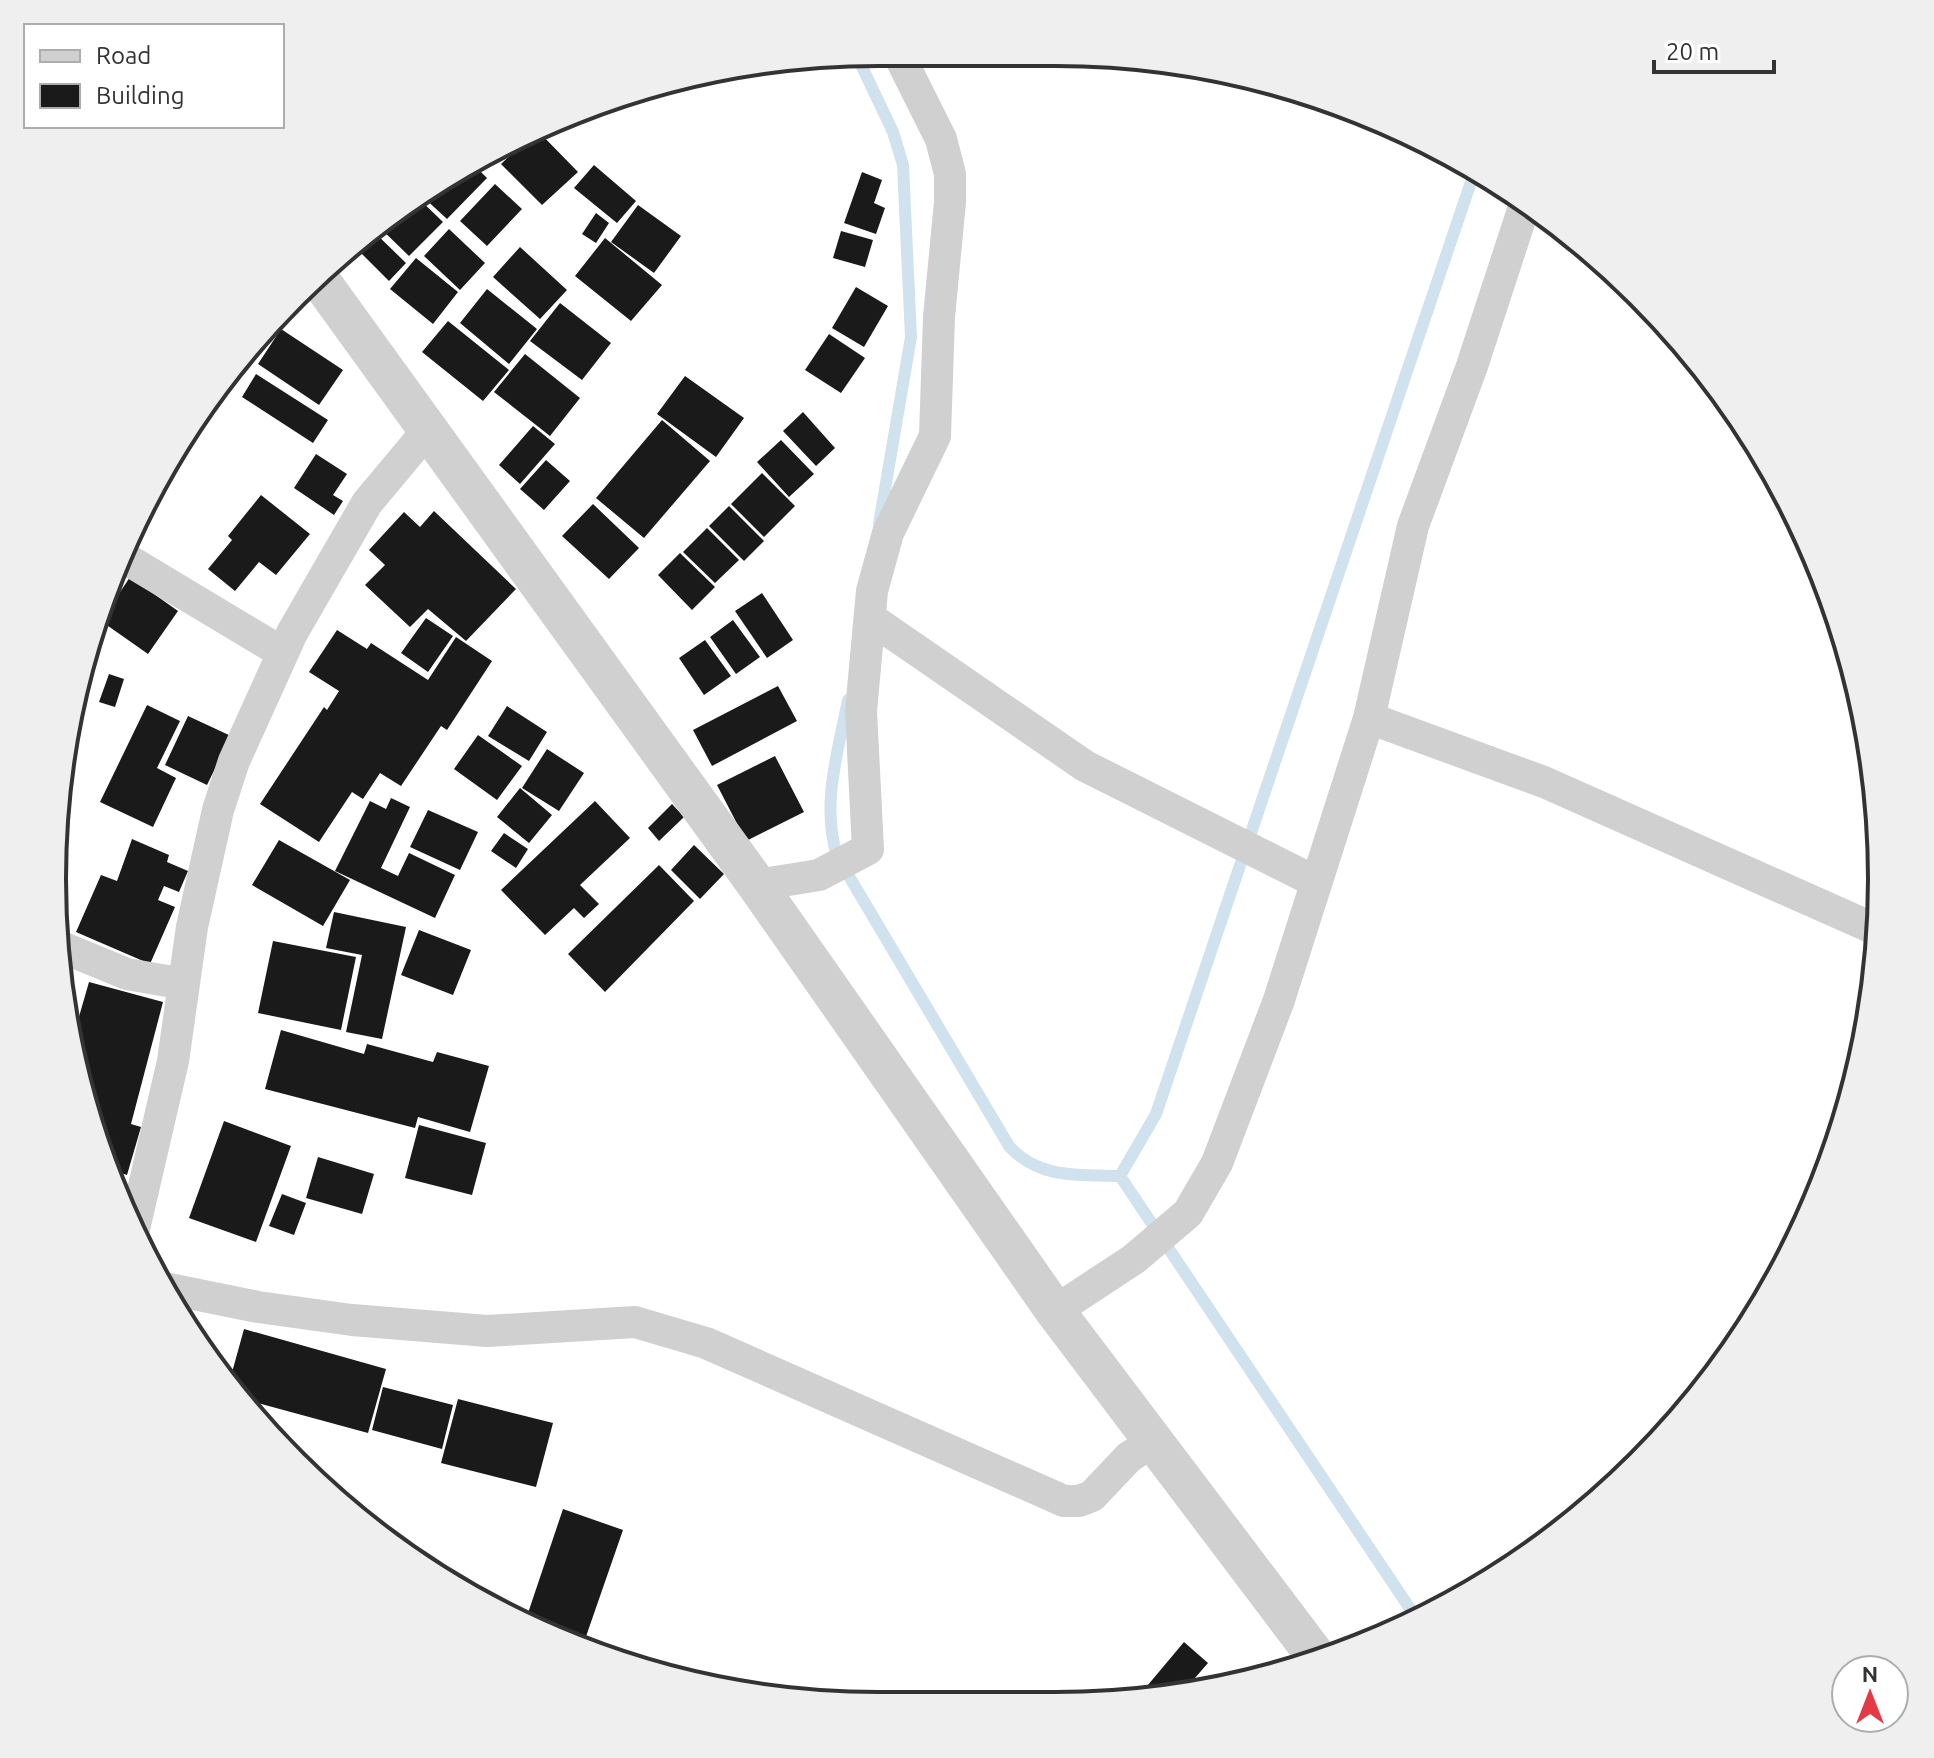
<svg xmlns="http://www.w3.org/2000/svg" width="1934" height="1758" font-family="Ubuntu,sans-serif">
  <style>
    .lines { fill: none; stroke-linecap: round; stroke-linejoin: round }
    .stream { stroke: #cfe2ee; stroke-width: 12 }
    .building { fill: #1a1a1a }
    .minor { stroke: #d0d0d0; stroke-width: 32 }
    .tertiary { stroke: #d0d0d0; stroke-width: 40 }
    .rim { fill: none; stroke: #333; stroke-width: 4 }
  </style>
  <rect width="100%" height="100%" fill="#fff"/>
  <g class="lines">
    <path class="stream" d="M856,54L893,132L903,165L911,337L879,524
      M848,700C838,752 821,804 837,856L1009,1146C1038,1179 1079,1175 1120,1176
      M1120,1176L1156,1114L1475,170
      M1120,1176L1417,1619"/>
  </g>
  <path class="building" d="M537,130L578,172L542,205L501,164Z
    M472,163L487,178L447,219L421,195Z
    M594,165L636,201L617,223L574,188Z
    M862,172L882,180L874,203L885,208L876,234L844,223Z
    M495,184L522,209L487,246L460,221Z
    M417,197L443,222L409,256L375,223Z
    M638,205L681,236L654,273L611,242Z
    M596,213L609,223L596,243L582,234Z
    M370,228L406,263L389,281L353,245Z
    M449,229L485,263L460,290L424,256Z
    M841,231L873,240L865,267L833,258Z
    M605,238L662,285L631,321L575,276Z
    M520,247L567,290L540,319L493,277Z
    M416,258L458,292L433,324L390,289Z
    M856,287L888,306L864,347L832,328Z
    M487,289L537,329L509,364L460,323Z
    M560,303L611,343L582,380L530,341Z
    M448,321L509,370L483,401L422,352Z
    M281,329L343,370L319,405L258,364Z
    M829,334L865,358L841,393L805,370Z
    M525,354L580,398L550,436L494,392Z
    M256,374L328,420L313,443L242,397Z
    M685,376L744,418L716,457L657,414Z
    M803,412L835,448L816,466L783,431Z
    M662,420L710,461L644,538L596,498Z
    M533,426L555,444L520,484L499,465Z
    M781,440L814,474L789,497L757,462Z
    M316,454L347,474L333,495L343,501L334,515L294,488Z
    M546,460L570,481L544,510L520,489Z
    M762,473L795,506L764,537L731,504Z
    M261,495L310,534L276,575L259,562L235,591L208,569L232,540L228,536Z
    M593,504L639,548L609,579L562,536Z
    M729,506L764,541L744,561L709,526Z
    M434,511L516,589L466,641L428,609L410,627L365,585L385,565L369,550L404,512L420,527Z
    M707,528L739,560L715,583L683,552Z
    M680,553L715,587L692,610L658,575Z
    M130,577L178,611L148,654L101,621Z
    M762,593L793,640L767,658L735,611Z
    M426,618L453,636L428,672L401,653Z
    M733,620L760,657L736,674L710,637Z
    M337,630L367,649L371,643L428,680L456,637L492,661L447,730L441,726L401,786L380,773L363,799L352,792L319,842L260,804L324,707L327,710L339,691L309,672Z
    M705,640L731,676L704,695L679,658Z
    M109,674L124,679L115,707L99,702Z
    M778,686L797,721L712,766L693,730Z
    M147,705L180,721L157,768L176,778L153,827L100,802Z
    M507,706L547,732L529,761L488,736Z
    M188,716L231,736L207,785L165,765Z
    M478,735L522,766L497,800L454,769Z
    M547,749L584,773L559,811L522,788Z
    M775,756L804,812L746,841L717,785Z
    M520,788L552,815L529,843L497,817Z
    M391,798L410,807L381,868L398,876L409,853L455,875L435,918L335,871L370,801L386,809Z
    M595,801L630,838L580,885L599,904L584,918L574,908L545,935L501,890Z
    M672,804L684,817L659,841L648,828Z
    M428,810L478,832L460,870L410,847Z
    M504,833L528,849L516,868L491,851Z
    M132,839L169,855L167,862L188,871L179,892L164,886L158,900L175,907L150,964L76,932L101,875L117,881Z
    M279,840L350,880L323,926L252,885Z
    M694,845L724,874L700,899L671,870Z
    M659,865L694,901L605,992L568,954Z
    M334,912L406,927L382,1039L346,1032L362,955L326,948Z
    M419,930L471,950L453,995L401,975Z
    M273,941L356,957L341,1030L258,1013Z
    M89,982L163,1002L131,1124L141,1127L127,1175L121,1173L115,1195L70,1048Z
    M281,1030L364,1054L367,1044L433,1062L437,1052L489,1066L470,1132L418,1117L415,1128L265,1089Z
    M224,1121L291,1146L256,1242L189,1218Z
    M419,1125L486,1143L472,1195L405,1178Z
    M318,1157L374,1174L362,1214L306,1198Z
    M282,1194L306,1203L294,1235L269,1226Z
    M244,1329L386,1369L368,1433L236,1397L228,1387Z
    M383,1387L453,1405L442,1449L372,1430Z
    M458,1399L553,1423L536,1487L441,1463Z
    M563,1509L623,1530L582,1648L525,1622Z
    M1184,1642L1208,1663L1181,1694L1137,1698Z"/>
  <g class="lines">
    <path class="minor" d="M123,557L283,653
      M870,618L1085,766L1314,881
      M1369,718L1544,782L1877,930
      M757,885L819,875L868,849L861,711L872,591L888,533L935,436L939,317L950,202V174L941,139L898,53
      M59,946L127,974L184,984
      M134,1229L173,1061L192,927L218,810L234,761L292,633L367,503L428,430
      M169,1289L258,1307L352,1320L487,1331L635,1322L706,1343L1064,1501H1079L1092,1496L1129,1457L1154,1441
      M1055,1311L1134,1259L1188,1213L1217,1163L1279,1000L1369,718L1413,526L1472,366L1526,201"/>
    <path class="tertiary" d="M319,279L757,885L1055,1311L1318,1659"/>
  </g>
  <path d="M0 0H1934V1758H0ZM879 66H1055A813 813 0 0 1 1868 879V879A813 813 0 0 1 1055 1692H879A813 813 0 0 1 66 879V879A813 813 0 0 1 879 66Z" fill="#efefef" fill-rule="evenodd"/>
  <path class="rim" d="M879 66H1055A813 813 0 0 1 1868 879V879A813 813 0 0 1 1055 1692H879A813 813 0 0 1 66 879V879A813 813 0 0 1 879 66Z"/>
  <rect x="24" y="24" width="260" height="104" fill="#ffffff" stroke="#adadad" stroke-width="2"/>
  <rect x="40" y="50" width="40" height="12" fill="#d0d0d0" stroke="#adadad" stroke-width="2"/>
  <text x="96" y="64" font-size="24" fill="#333333">Road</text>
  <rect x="40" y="84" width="40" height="24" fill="#1a1a1a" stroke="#adadad" stroke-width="2"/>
  <text x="96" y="104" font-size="24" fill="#333333">Building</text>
  <g transform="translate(1870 1694)"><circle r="38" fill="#ffffff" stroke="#adadad" stroke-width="2"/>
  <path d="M0-6L14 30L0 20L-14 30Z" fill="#e63946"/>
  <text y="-12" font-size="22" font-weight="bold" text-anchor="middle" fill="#333333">N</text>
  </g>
  <path d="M1654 60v12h120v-12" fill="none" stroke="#333333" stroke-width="4"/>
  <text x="1666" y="60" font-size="24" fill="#333333" stroke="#ffffff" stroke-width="6" paint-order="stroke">20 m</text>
</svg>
